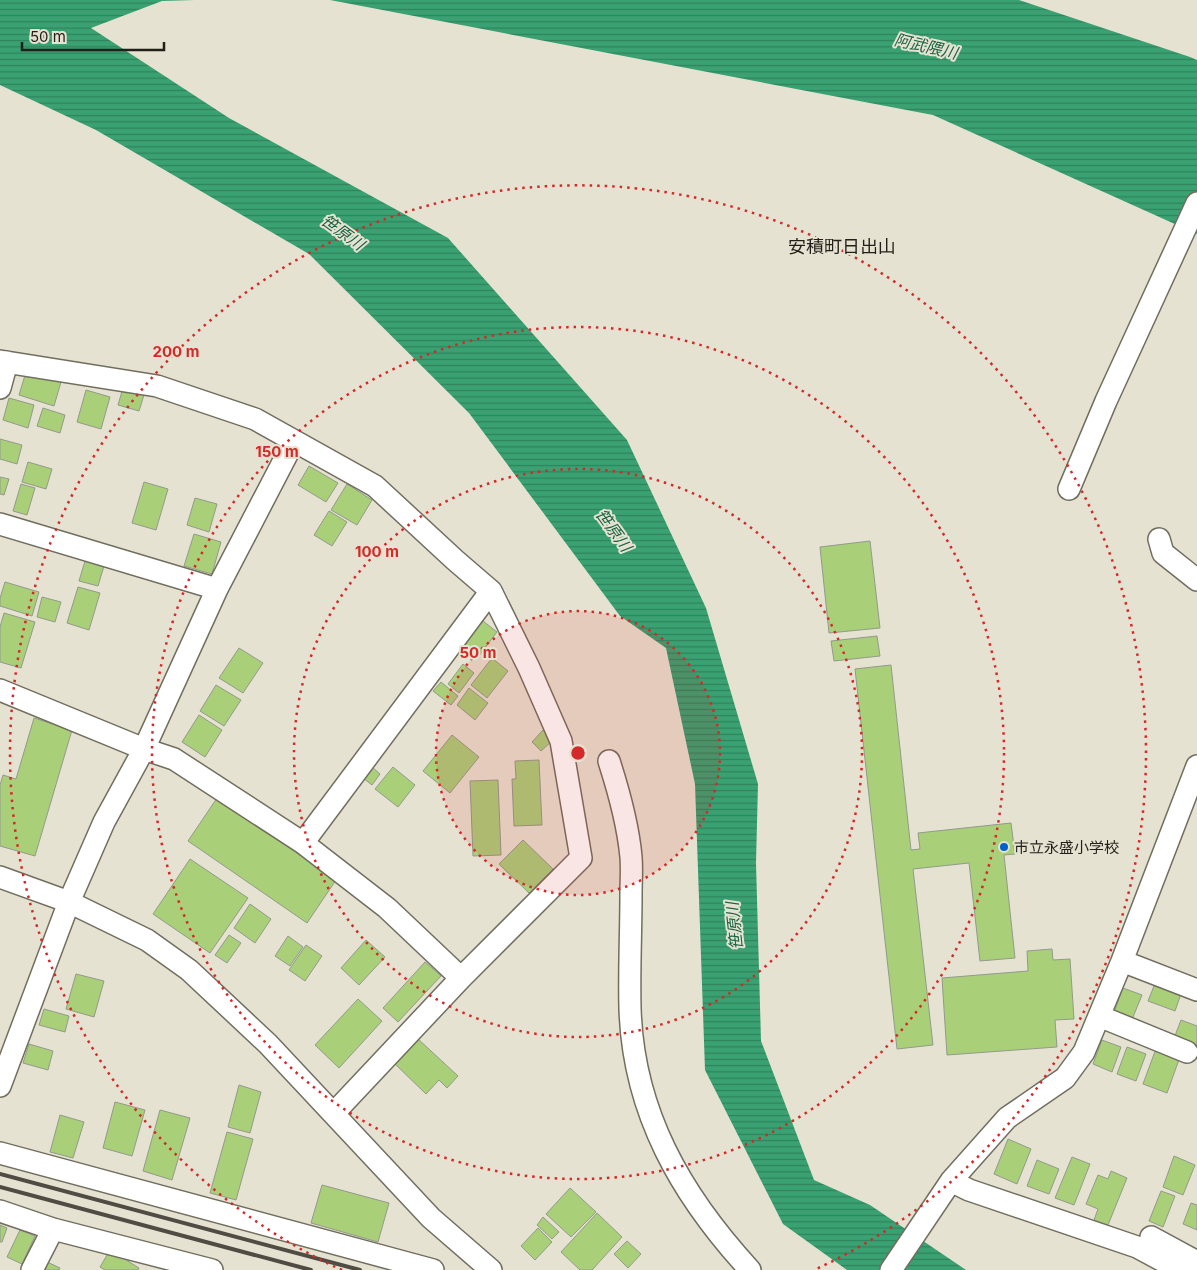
<svg xmlns="http://www.w3.org/2000/svg" width="1197" height="1270" font-family="Inter,'Noto Sans JP',sans-serif">
  <style>
    .water { fill: url(#water-rules) }
    .building { fill: #a9cf79; stroke: #939a8b }
    .lines { fill: none; stroke-linecap: round; stroke-linejoin: round }
    .minor-casing { stroke: #726e5f; stroke-width: 24 }
    .minor { stroke: #fff; stroke-width: 21 }
    .rail { stroke: #4f4c44; stroke-width: 4 }
    .ring { fill: none; stroke: #d62828; stroke-width: 2.5; stroke-dasharray: 2.5 5 }
    .poi-dot { fill: #0061c9; stroke: #e6e2d1; stroke-width: 2 }
    .labels { text-anchor: middle; dominant-baseline: central; stroke-width: 4; stroke-linejoin: round; paint-order: stroke }
    .poi-label { font-size: 15px; fill: #211f19; stroke: #e6e2d1; text-anchor: start }
    .water-label { font-size: 16px; font-style: italic; fill: #186343; stroke: #e6e2d1 }
    .quarter-label { font-size: 18px; fill: #211f19; stroke: #e6e2d1 }
    .centre { fill: #d62828; stroke: #e6e2d1; stroke-width: 2.5 }
    .ring-label { font-size: 15px; text-anchor: middle; font-weight: bold; fill: #d62828; stroke: #e6e2d1; stroke-width: 4; stroke-linejoin: round; paint-order: stroke }
  </style>
  <defs>
    <pattern id="water-rules" width="6" height="5" patternUnits="userSpaceOnUse" patternTransform="scale(1.25)"><rect width="6" height="5" fill="#39a172"/><path d="M0 2.5h6" fill="none" stroke="#30835d"/></pattern>
  </defs>
  <rect width="100%" height="100%" fill="#e6e2d1"/>
  <path class="water" d="M0,0H195L162,1L91,28L229,118L448,238L627,440L706,608L758,784L756,863L761,1041L814,1180L870,1205L966,1270H847L783,1224L705,1070L695,784L666,648L620,616L469,413L309,254L96,130L0,85Z
    M330,0H1019L1190,57L1197,60V234L933,115Z"/>
  <path class="building" d="M26,372L61,382L54,406L19,395Z
    M123,388L144,395L139,411L118,405Z
    M86,390L110,397L101,429L77,422Z
    M9,398L34,405L28,428L3,420Z
    M43,408L65,415L60,433L37,426Z
    M0,439L22,445L17,464L0,459Z
    M28,462L52,469L46,489L22,482Z
    M309,466L338,483L326,502L298,485Z
    M0,477L9,479L4,495L0,494Z
    M144,482L168,489L156,530L132,523Z
    M21,484L35,488L27,515L13,511Z
    M347,484L372,500L357,525L331,510Z
    M195,498L217,504L209,532L187,525Z
    M329,511L347,522L332,546L314,535Z
    M194,534L221,542L212,574L184,566Z
    M870,541L880,628L829,633L820,547Z
    M85,561L104,566L98,586L79,581Z
    M5,582L39,592L32,616L0,606V598Z
    M78,587L100,593L89,630L67,623Z
    M42,597L61,602L55,622L37,617Z
    M4,613L35,622L21,668L0,662V627Z
    M483,621L497,632L478,657L463,645Z
    M877,636L880,656L834,661L831,641Z
    M239,648L263,663L243,693L219,678Z
    M492,658L508,671L487,698L471,685Z
    M463,664L474,673L459,693L448,684Z
    M891,665L911,850L920,849L918,833L1011,823L1015,854L1004,855L1015,958L980,961L969,863L913,869L933,1045L897,1049L855,669Z
    M441,682L458,696L451,705L433,691Z
    M216,685L241,700L224,726L200,711Z
    M469,688L488,703L475,720L457,705Z
    M199,715L222,730L205,757L182,742Z
    M34,718L72,730L35,856L0,846V785L3,775L16,779Z
    M543,730L553,740L541,751L532,742Z
    M452,735L479,757L450,793L423,771Z
    M539,760L542,825L514,826L512,779H516L515,761Z
    M372,767L380,774L372,785L363,778Z
    M393,767L415,785L398,807L375,789Z
    M498,780L501,855L473,856L470,781Z
    M217,798L336,880L307,923L188,841Z
    M523,840L553,869L529,893L499,864Z
    M190,859L248,898L210,953L153,914Z
    M250,904L271,919L255,943L234,928Z
    M229,935L241,943L227,963L215,955Z
    M288,936L303,947L290,966L275,956Z
    M366,940L385,957L359,985L341,968Z
    M306,945L322,956L305,981L289,970Z
    M1052,949L1053,960L1070,959L1074,1019L1055,1020L1057,1047L947,1055L942,978L1028,971L1027,951Z
    M425,962L441,976L398,1022L383,1008Z
    M76,974L104,981L94,1017L66,1009Z
    M1156,981L1182,991L1175,1011L1148,1001Z
    M1123,988L1142,995L1131,1022L1113,1015Z
    M358,999L382,1021L339,1068L315,1045Z
    M44,1009L69,1016L65,1032L39,1025Z
    M1181,1020L1197,1026V1050L1173,1041Z
    M417,1038L458,1076L447,1088L439,1080L426,1094L394,1063Z
    M1102,1040L1121,1047L1112,1072L1093,1064Z
    M29,1044L53,1051L48,1070L23,1063Z
    M1157,1046L1181,1054L1167,1093L1143,1084Z
    M1127,1047L1146,1054L1136,1081L1117,1074Z
    M239,1085L261,1092L250,1133L228,1127Z
    M115,1102L145,1110L132,1156L103,1148Z
    M160,1110L190,1118L172,1180L143,1171Z
    M60,1115L84,1122L73,1158L50,1152Z
    M227,1132L253,1139L236,1200L210,1193Z
    M1008,1139L1031,1149L1017,1184L994,1174Z
    M1174,1156L1195,1165L1183,1195L1163,1187Z
    M1072,1157L1090,1164L1074,1205L1055,1198Z
    M1037,1160L1059,1169L1049,1194L1027,1186Z
    M1111,1171L1127,1178L1108,1225L1094,1220L1098,1209L1086,1204L1098,1175L1108,1179Z
    M322,1185L389,1203L378,1242L311,1223Z
    M570,1188L596,1212L571,1237L546,1214Z
    M1161,1191L1175,1196L1163,1227L1149,1221Z
    M1191,1203L1197,1205V1230L1183,1224Z
    M597,1213L622,1237L592,1270H580L561,1252Z
    M543,1217L559,1232L552,1239L537,1225Z
    M0,1225L7,1228L2,1242H0Z
    M538,1228L552,1242L535,1260L521,1246Z
    M20,1230L35,1236L22,1264L7,1257Z
    M627,1241L641,1254L628,1268L614,1254Z
    M110,1250L139,1268L138,1270H105L100,1267Z
    M45,1261L60,1268L59,1270H41Z"/>
  <g class="lines">
    <defs>
      <path id="minor" d="M0,361L157,386L255,419L375,486L455,560L491,591L529,668L561,741L581,858L461,978L334,1113
        M0,388L7,362
        M1069,489L1106,401L1197,203
        M0,524L217,589
        M1159,539L1163,553L1197,580
        M0,690L144,749L174,759L303,843L387,908L461,978
        M609,761C619,792 628,824 631,857C632,869 631,882 631,894C631,932 629,970 630,1008C633,1112 681,1195 750,1270
        M303,843L491,591
        M0,877L69,902L147,940L189,970L268,1044L431,1218L491,1270
        M1122,961L1197,990
        M1099,1016L1187,1052
        M0,1086L69,902L104,822L144,749L217,589L294,441
        M0,1153L433,1270
        M951,1181L969,1190L1137,1247L1180,1270
        M0,1211L53,1229L212,1270
        M1151,1237L1197,1262
        M32,1270L53,1229
        M891,1270L951,1181L1007,1118L1065,1078L1084,1052L1122,961L1197,766"/>
    </defs>
    <use href="#minor" class="minor-casing"/>
    <use href="#minor" class="minor"/>
    <path class="rail" d="M0,1174L360,1270
      M0,1187L311,1270"/>
  </g>
  <circle cx="578" cy="753" r="142" fill="#d62828" fill-opacity=".12"/>
  <g class="ring">
    <circle cx="578" cy="753" r="142"/>
    <circle cx="578" cy="753" r="284"/>
    <circle cx="578" cy="753" r="426"/>
    <path d="M342 1270A568 568 0 1 1 814 1270"/>
  </g>
  <circle class="poi-dot" cx="1004" cy="847" r="5"/>
  <g class="labels">
    <g class="poi-label">
      <text x="1014" y="847">市立永盛小学校</text>
    </g>
    <g class="water-label">
      <text transform="translate(926 46) rotate(13)">阿武隈川</text>
      <text transform="translate(343 232) rotate(36)">笹原川</text>
      <text transform="translate(614 530) rotate(54)">笹原川</text>
      <text transform="translate(734 926) rotate(-96)">笹原川</text>
    </g>
    <g class="quarter-label">
      <text x="842" y="246">安積町日出山</text>
    </g>
  </g>
  <circle cx="578" cy="753" r="8" class="centre"/>
  <g class="ring-label">
    <text x="176" y="357">200 m</text>
    <text x="277" y="457">150 m</text>
    <text x="377" y="557">100 m</text>
    <text x="478" y="658">50 m</text>
  </g>
  <path d="M22 42v8h142v-8" fill="none" stroke="#211f19" stroke-width="2.5"/>
  <text x="30" y="42" font-size="15" fill="#211f19" stroke="#e6e2d1" stroke-width="4" paint-order="stroke">50 m</text>
</svg>
